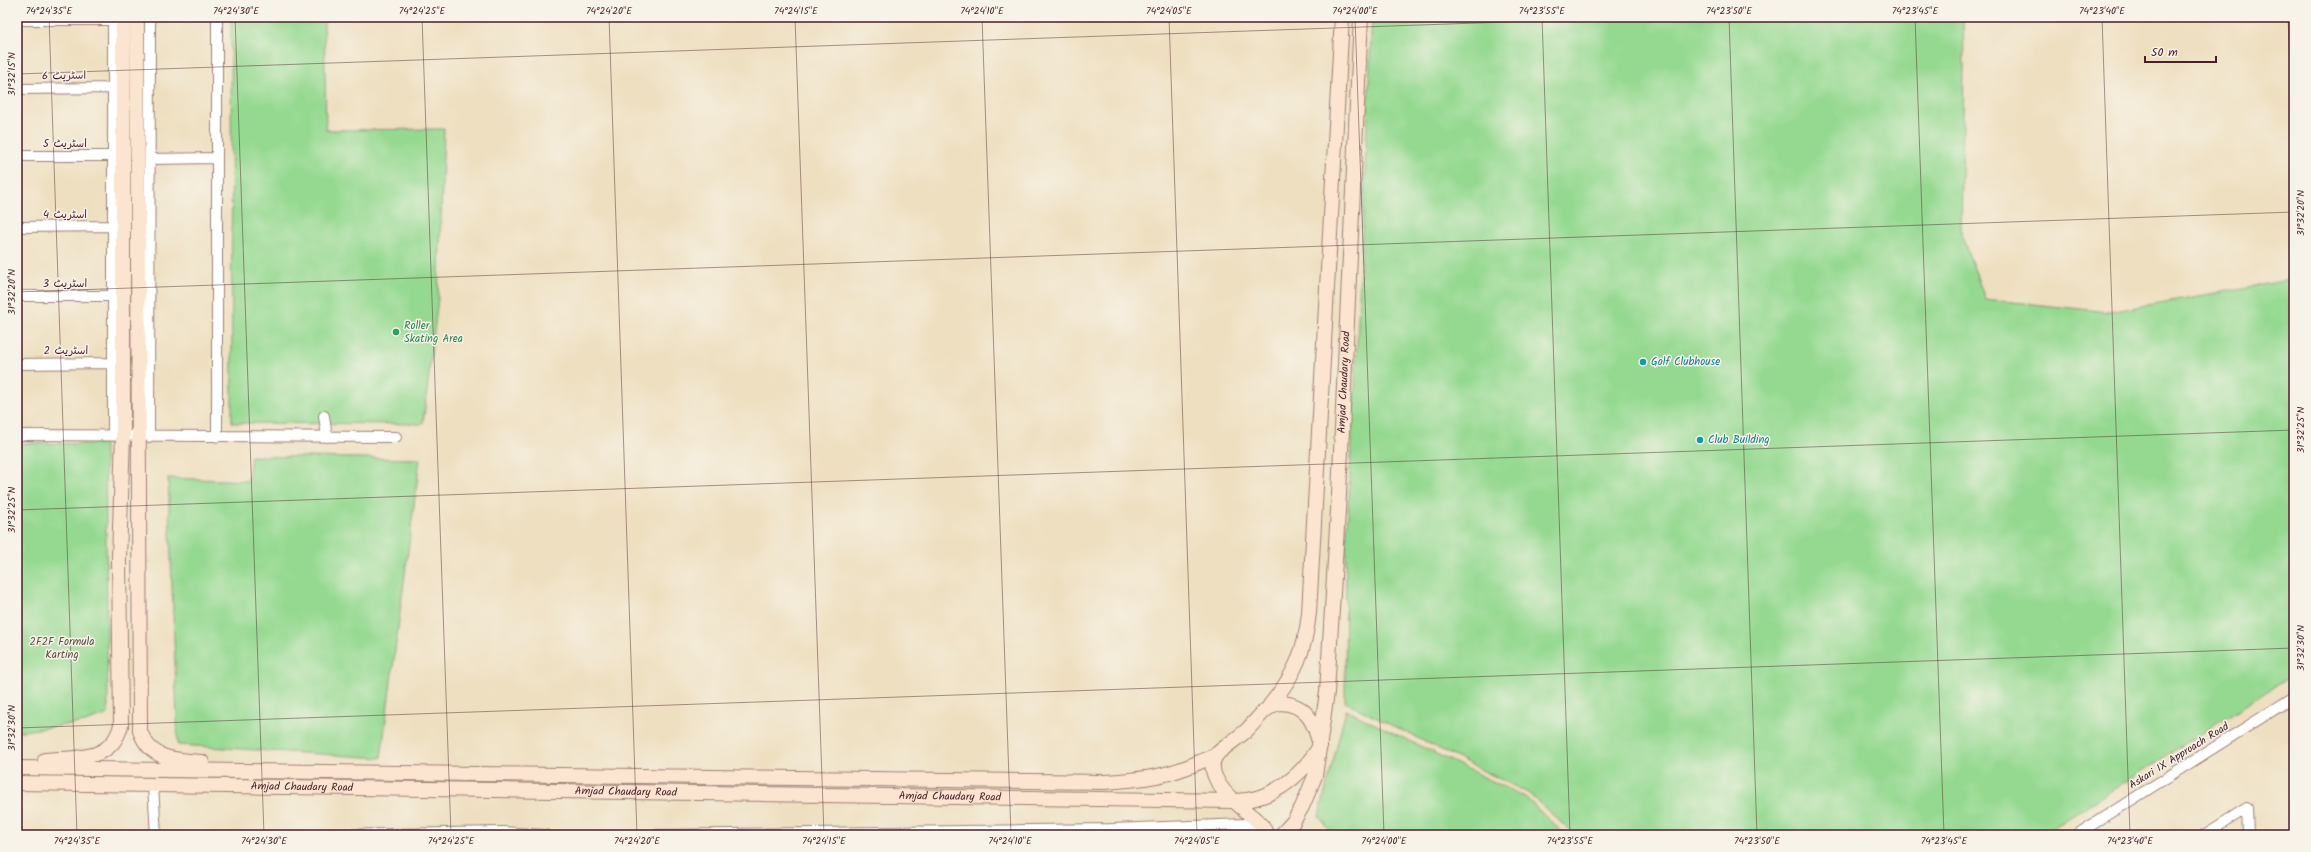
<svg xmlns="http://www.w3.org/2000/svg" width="2311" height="852" font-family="Kalam,'Playpen Sans Arabic',sans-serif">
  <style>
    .green { fill: #95d991; stroke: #707c5e }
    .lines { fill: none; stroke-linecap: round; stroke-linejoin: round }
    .street-casing { stroke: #9c7f76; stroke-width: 12 }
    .secondary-casing { stroke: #9c7f76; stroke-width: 16 }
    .street { stroke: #fff; stroke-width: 10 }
    .secondary { stroke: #fce5d0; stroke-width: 14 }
    .ticks { fill: none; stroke: #4a1f2b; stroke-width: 1; stroke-opacity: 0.45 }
    .leisure-dot { fill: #2e9e5b; stroke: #f7f3e8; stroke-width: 1.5 }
    .culture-dot { fill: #0f9aa8; stroke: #f7f3e8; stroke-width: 1.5 }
    .labels { text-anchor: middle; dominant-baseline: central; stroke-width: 3; stroke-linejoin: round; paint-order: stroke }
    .street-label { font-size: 11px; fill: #4a1f2b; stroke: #f7f3e8 }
    .leisure-label { font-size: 11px; fill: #27864d; stroke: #f7f3e8; text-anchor: start }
    .culture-label { font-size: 11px; fill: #0d838f; stroke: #f7f3e8; text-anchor: start }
    .park-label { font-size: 11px; fill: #5d4e44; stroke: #f7f3e8 }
    .neatline { fill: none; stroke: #4a1f2b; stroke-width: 1.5 }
    .ticks-label { font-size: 10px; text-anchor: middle; fill: #4a1f2b }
  </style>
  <rect width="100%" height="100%" fill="#f7f3e8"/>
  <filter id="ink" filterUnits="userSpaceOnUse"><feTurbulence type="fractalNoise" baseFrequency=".025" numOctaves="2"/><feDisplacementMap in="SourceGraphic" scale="8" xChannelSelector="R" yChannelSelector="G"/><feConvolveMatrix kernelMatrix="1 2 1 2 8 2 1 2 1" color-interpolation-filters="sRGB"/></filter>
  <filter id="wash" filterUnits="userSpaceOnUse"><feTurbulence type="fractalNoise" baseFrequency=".012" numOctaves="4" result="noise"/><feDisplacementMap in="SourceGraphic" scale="16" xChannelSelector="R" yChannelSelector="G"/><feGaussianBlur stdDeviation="0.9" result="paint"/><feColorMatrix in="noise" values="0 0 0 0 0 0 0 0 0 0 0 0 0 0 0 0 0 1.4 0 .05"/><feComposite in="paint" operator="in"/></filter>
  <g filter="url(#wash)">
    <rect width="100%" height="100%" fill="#eedfc0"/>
    <path class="green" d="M231,17H324L326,130L444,129L438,298L423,424L232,423Z
      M1372,17H1963L1964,67L1961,233L1985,299L2109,312L2294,279V674L2042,835H1575L1528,793L1345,702L1346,545L1355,385Z
      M17,443L105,444L108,714L85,722L17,732Z
      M251,456L420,459L381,758L178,745L168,478L248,481Z
      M1346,710L1525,797L1565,835H1331V832L1319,816Z"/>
  </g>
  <g filter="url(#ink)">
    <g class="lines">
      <defs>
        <path id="street" d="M113,17V434
          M17,20H113
          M17,89L112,88
          M17,156H112
          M150,159L217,158
          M17,227L113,226
          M17,296H113
          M17,364L114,363
          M324,416L327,437
          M17,435L396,437
          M149,437L150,17
          M217,437V17
          M153,785L156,835
          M331,835L503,832L545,835
          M657,835L1111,829L1245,824L1262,825
          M2076,835L2294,697
          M2204,835L2247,808L2248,835"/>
        <g id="secondary">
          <path d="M137,17L140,731C150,760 175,760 202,762"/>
          <path d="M1280,703C1307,704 1315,723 1320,746C1301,777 1271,801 1234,801C1223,792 1203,768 1218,753C1227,745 1238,738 1247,730C1258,719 1265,706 1280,703Z"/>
          <path d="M1270,705C1295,675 1305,651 1309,613L1342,17"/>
          <path d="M45,760C77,757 112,762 121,725L119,559L123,434V17"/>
          <path d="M17,768L1105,782C1151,779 1175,775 1217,754"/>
          <path id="s1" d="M17,783L1234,801L1262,825L1267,835"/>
          <path id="s2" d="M1281,835L1293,822L1302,807L1315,776L1327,692L1339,494L1361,17"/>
        </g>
      </defs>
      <use href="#street" class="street-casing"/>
      <use href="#secondary" class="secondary-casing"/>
      <use href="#street" class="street"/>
      <use href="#secondary" class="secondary"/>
    </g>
  </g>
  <path class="ticks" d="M49,17L77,835M235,17L264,835M422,17L451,835M609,17L637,835M795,17L824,835M982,17L1011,835M1169,17L1197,835M1355,17L1384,835M1542,17L1570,835M1729,17L1757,835M1915,17L1944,835M2102,17L2130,835M2288,17L2294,176M17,74L1649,17M17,292L2294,212M17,510L2294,430M17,728L2294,648"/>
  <circle class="leisure-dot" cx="396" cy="332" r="4"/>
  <g class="culture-dot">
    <circle cx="1643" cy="362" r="4"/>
    <circle cx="1700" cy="440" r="4"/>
  </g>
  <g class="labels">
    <g class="street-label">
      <text transform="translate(64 76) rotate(-1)">اسٹریٹ 6</text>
      <text x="65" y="144">اسٹریٹ 5</text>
      <text x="65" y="215">اسٹریٹ 4</text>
      <text x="65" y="284">اسٹریٹ 3</text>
      <text x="66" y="351">اسٹریٹ 2</text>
      <text stroke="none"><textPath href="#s2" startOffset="464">Amjad Chaudary Road</textPath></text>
      <text transform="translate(2179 756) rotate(-32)">Askari IX Approach Road</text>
      <text stroke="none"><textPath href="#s1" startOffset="285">Amjad Chaudary Road</textPath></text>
      <text stroke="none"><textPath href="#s1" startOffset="609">Amjad Chaudary Road</textPath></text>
      <text stroke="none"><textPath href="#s1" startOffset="933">Amjad Chaudary Road</textPath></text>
    </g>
    <g class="leisure-label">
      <text x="404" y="326">Roller<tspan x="404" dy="13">Skating Area</tspan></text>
    </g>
    <g class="culture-label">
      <text x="1651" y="362">Golf Clubhouse</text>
      <text x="1708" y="440">Club Building</text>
    </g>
    <g class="park-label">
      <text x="62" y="642">2F2F Formula<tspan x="62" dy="13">Karting</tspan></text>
    </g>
  </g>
  <rect width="2311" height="852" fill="none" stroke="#f7f3e8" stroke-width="44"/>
  <path d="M2145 56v6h71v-6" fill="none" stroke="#4a1f2b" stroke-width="2"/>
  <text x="2151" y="56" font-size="12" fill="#4a1f2b" stroke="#f7f3e8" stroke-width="3" paint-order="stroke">50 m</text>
  <rect x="22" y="22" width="2267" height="808" class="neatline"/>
  <g class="ticks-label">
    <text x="49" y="14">74°24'35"E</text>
    <text x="236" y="14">74°24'30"E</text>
    <text x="422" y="14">74°24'25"E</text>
    <text x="609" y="14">74°24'20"E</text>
    <text x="796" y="14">74°24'15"E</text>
    <text x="982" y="14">74°24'10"E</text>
    <text x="1169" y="14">74°24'05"E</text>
    <text x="1355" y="14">74°24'00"E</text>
    <text x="1542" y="14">74°23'55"E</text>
    <text x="1729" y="14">74°23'50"E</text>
    <text x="1915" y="14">74°23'45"E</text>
    <text x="2102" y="14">74°23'40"E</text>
    <text transform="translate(11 74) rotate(-90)" y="4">31°32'15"N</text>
    <text transform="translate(2300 213) rotate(-90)" y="4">31°32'20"N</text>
    <text transform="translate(11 292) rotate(-90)" y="4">31°32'20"N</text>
    <text transform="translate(2300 430) rotate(-90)" y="4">31°32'25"N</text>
    <text transform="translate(11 510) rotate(-90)" y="4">31°32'25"N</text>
    <text transform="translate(2300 648) rotate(-90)" y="4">31°32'30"N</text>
    <text transform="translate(11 728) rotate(-90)" y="4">31°32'30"N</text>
    <text x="77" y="844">74°24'35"E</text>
    <text x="264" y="844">74°24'30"E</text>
    <text x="451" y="844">74°24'25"E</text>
    <text x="637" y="844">74°24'20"E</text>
    <text x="824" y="844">74°24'15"E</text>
    <text x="1010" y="844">74°24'10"E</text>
    <text x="1197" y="844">74°24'05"E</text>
    <text x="1384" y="844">74°24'00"E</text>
    <text x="1570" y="844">74°23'55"E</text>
    <text x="1757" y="844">74°23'50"E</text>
    <text x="1944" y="844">74°23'45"E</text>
    <text x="2130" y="844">74°23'40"E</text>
  </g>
</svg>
